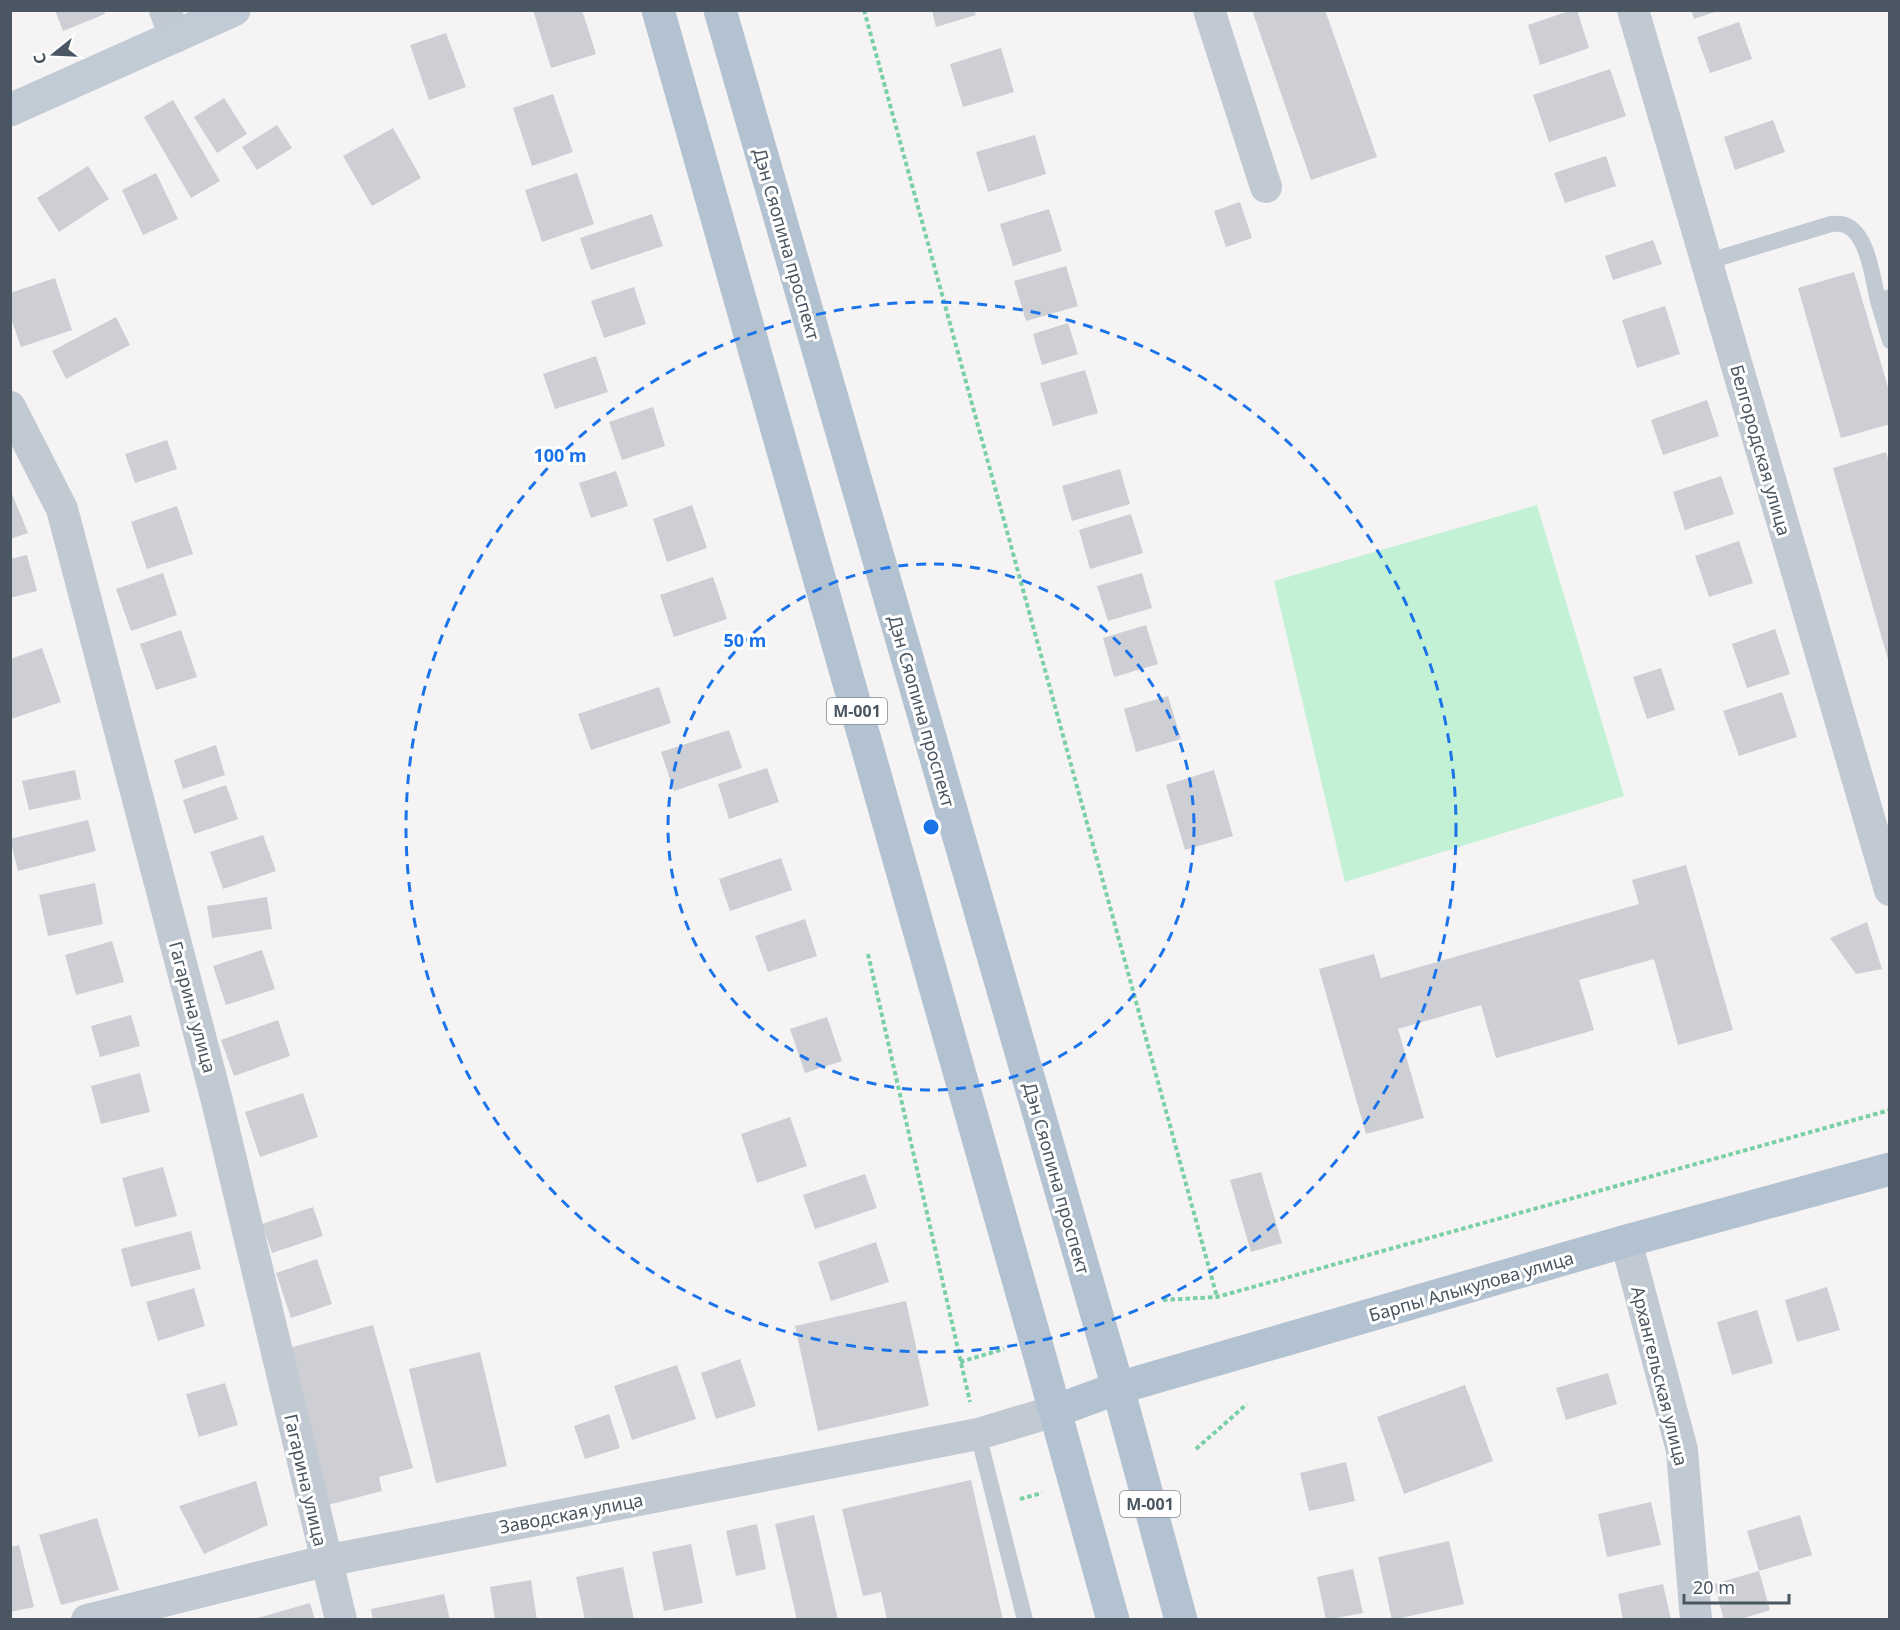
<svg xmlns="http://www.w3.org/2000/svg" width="1900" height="1630" font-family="'Noto Sans',sans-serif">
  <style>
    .green { fill: #c3f1d5 }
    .building { fill: #cdcfd5 }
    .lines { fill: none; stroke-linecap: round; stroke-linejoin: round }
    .path { stroke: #7ad0a6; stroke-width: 4; stroke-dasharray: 4.5 3; stroke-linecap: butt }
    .lane { stroke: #c1cad2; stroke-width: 16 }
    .street { stroke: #c1cad2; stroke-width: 32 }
    .secondary { stroke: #c1cbd6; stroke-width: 33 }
    .primary { stroke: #b3c2d1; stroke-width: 33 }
    .ring { fill: none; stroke: #1a73e8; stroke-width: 3; stroke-dasharray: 10 8 }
    .labels { text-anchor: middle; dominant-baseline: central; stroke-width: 6; stroke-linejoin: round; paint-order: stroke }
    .shield { fill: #fff; stroke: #808990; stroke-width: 1.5 }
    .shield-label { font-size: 16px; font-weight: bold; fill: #4a5661 }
    .street-label { font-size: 18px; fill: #4a5661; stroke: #fff }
    .centre { fill: #1a73e8; stroke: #fff; stroke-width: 3 }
    .ring-label { font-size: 18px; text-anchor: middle; font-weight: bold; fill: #1a73e8; stroke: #fff; stroke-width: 6; stroke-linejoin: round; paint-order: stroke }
  </style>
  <rect width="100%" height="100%" fill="#f5f3f3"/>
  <path class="green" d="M1537,505L1624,796L1345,882L1274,581Z"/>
  <path class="building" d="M55,10H104L105,14L63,31Z
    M533,10H582L596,54L551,68Z
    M932,10H974L976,15L936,27Z
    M1252,10H1325L1377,157L1311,180Z
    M1572,10H1577L1589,48L1540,65L1528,25Z
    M1691,10H1717L1718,11L1694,19Z
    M1739,22L1752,59L1710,73L1697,37Z
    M446,33L466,87L429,100L410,45Z
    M1001,48L1014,92L963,107L950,64Z
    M1610,69L1626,116L1549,142L1533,95Z
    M553,94L573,152L532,166L513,108Z
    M224,98L247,134L217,153L194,117Z
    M173,100L220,181L191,198L144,117Z
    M1773,120L1785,152L1735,170L1724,137Z
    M277,125L292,148L257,170L242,147Z
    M393,128L421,178L372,206L343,156Z
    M1035,135L1046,174L988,192L976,152Z
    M1606,156L1616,186L1565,203L1554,173Z
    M88,166L109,199L59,232L37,198Z
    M156,173L178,219L143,235L122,190Z
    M577,173L594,224L542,242L525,190Z
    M1240,202L1252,238L1226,247L1214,211Z
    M1049,209L1062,251L1013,266L1000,224Z
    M652,214L663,246L591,270L580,238Z
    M1653,240L1662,264L1613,280L1605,256Z
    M1066,266L1078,306L1026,321L1014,281Z
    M1854,272L1890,394V424L1841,438L1798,288Z
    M55,278L72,330L21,347L10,315V293Z
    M634,287L646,324L604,338L591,301Z
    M1665,306L1680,354L1637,368L1622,320Z
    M116,317L130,345L66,379L52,351Z
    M1068,323L1078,354L1042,365L1033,334Z
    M596,356L608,392L555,409L543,374Z
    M1085,370L1098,413L1053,426L1040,383Z
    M1707,400L1719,436L1663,455L1651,420Z
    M653,407L665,446L622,460L609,422Z
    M167,440L177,469L135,483L125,454Z
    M1886,452L1890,465L1889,663L1833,468Z
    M1120,469L1130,504L1072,521L1062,486Z
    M616,471L628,506L591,518L579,483Z
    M1721,476L1734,514L1685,530L1673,492Z
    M10,489L28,533L10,539Z
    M692,505L707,548L667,562L653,519Z
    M177,506L193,554L147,569L131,522Z
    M1131,514L1143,553L1090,569L1079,530Z
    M1739,541L1753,583L1709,597L1695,556Z
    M27,555L37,591L10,598V559Z
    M163,573L177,615L131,631L116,589Z
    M1142,573L1152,608L1108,621L1097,586Z
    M713,577L727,619L674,637L660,595Z
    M1146,625L1158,664L1114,677L1103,638Z
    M1775,629L1790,674L1747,688L1732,644Z
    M181,630L197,677L156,690L140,644Z
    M42,648L61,702L11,719L10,659Z
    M1661,668L1675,710L1647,719L1633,677Z
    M659,687L671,723L591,750L578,714Z
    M1782,692L1797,737L1739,756L1723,711Z
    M1168,696L1181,739L1136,752L1124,709Z
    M729,730L742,768L674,791L661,752Z
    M216,745L225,775L183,789L174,760Z
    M767,768L779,802L729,819L718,784Z
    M75,770L81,799L29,810L22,781Z
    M1214,770L1233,836L1185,850L1166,785Z
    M226,785L238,819L194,834L183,800Z
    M88,820L96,851L18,871L10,839Z
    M263,835L276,871L223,889L210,852Z
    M781,858L792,890L730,911L719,879Z
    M1686,865L1733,1030L1678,1045L1654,959L1579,980L1594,1030L1496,1058L1481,1005L1398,1029L1424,1118L1366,1134L1319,969L1374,954L1381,978L1639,904L1632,880Z
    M95,883L103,924L48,936L39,895Z
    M267,897L272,929L212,938L207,906Z
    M805,919L817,956L768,972L755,936Z
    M1867,922L1882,969L1856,974L1830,938Z
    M112,941L124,982L76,995L65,955Z
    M262,950L275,989L226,1005L213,966Z
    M131,1015L140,1046L100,1057L91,1026Z
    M827,1017L842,1061L805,1073L790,1029Z
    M278,1020L290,1056L234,1076L221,1040Z
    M140,1073L150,1112L101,1124L91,1086Z
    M303,1093L318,1137L260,1157L245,1112Z
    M790,1117L807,1166L757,1183L741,1134Z
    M163,1167L177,1216L135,1227L122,1178Z
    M1261,1172L1282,1243L1251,1252L1230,1180Z
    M865,1174L877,1208L815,1229L803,1195Z
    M313,1207L323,1236L272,1253L262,1224Z
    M191,1231L201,1269L131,1287L121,1249Z
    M876,1242L889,1282L831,1301L818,1262Z
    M317,1259L332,1304L291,1318L276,1273Z
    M1827,1287L1840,1330L1797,1342L1785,1300Z
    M194,1288L205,1326L158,1341L146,1302Z
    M906,1301L929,1406L818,1431L795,1326Z
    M1757,1310L1773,1363L1732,1375L1717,1322Z
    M373,1325L413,1468L379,1477L382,1491L328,1505L285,1349Z
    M480,1352L507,1466L436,1483L409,1369Z
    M740,1359L756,1406L716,1419L701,1373Z
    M677,1365L696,1419L632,1440L614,1386Z
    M1608,1373L1617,1404L1566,1420L1556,1388Z
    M225,1383L238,1425L199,1437L186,1394Z
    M1465,1385L1493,1461L1404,1494L1377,1417Z
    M609,1414L620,1448L585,1459L574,1426Z
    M1346,1462L1355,1501L1309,1511L1300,1473Z
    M971,1480L1003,1620H887L881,1592L863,1596L842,1509Z
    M256,1481L268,1525L204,1554L179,1506Z
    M1651,1502L1661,1545L1607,1557L1598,1514Z
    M814,1515L838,1620H797L775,1524Z
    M1800,1515L1812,1555L1759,1571L1747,1531Z
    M97,1518L119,1590L61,1605L39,1535Z
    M757,1524L766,1569L736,1576L726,1531Z
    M1449,1541L1464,1604L1392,1620L1378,1557Z
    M691,1544L703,1603L664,1611L652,1552Z
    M19,1545L34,1607L10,1612V1547Z
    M623,1567L634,1620H585L576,1577Z
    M1353,1569L1363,1613L1326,1620L1317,1577Z
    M1759,1571L1770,1610L1738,1620H1724L1714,1584Z
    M531,1580L537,1620H495L490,1587Z
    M1663,1584L1671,1620H1623L1618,1594Z
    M444,1594L450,1620H373L371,1609Z
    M310,1603L315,1620H254V1619Z"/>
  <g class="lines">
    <path class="path" d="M864,10L1217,1297
      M868,954L970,1402
      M1163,1300L1217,1297L1890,1110
      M960,1362L1004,1349
      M1196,1449L1247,1404
      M1020,1499L1042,1493"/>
    <path class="lane" d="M1706,262L1831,224C1836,224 1841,223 1845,225C1868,233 1873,280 1878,301L1890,297
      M1878,301L1890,341
      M978,1434L1025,1620"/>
    <path class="street" d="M165,10L175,37
      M1209,10L1266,187
      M1633,10L1890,890
      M10,407L62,509L217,1101L341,1620
      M1626,1241L1682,1450L1696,1620
      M87,1620L325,1561L978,1434L1055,1411"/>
    <path class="secondary" d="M10,110L234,10"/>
    <path class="primary" d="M658,10L1035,1339L1113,1620
      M720,10L1118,1388L1181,1620
      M1055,1411L1118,1388L1626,1241L1890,1169"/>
  </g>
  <g class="ring">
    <circle cx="931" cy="827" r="263"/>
    <circle cx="931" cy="827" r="525"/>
  </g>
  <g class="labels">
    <g class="shield">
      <rect x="827" y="698" width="60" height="26" rx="4.5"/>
      <rect x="1120" y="1491" width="60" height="26" rx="4.5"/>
    </g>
    <g class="shield-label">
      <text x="857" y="711">M-001</text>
      <text x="1150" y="1504">M-001</text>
    </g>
    <g class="street-label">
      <text transform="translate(787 244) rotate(74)">Дэн Сяопина проспект</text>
      <text transform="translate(1761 450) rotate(74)">Белгородская улица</text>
      <text transform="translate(922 711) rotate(74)">Дэн Сяопина проспект</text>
      <text transform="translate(193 1007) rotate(75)">Гагарина улица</text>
      <text transform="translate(1057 1178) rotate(74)">Дэн Сяопина проспект</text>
      <text transform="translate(1471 1286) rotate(-16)">Барпы Алыкулова улица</text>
      <text transform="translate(1660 1376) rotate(76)">Архангельская улица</text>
      <text transform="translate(306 1480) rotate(77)">Гагарина улица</text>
      <text transform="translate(571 1513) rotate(-11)">Заводская улица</text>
    </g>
  </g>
  <circle cx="931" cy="827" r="9" class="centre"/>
  <g class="ring-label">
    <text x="560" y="462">100 m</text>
    <text x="745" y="647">50 m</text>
  </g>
  <rect width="1900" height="1630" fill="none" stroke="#4a5661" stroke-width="24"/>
  <g transform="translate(54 54) rotate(252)" stroke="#ffffff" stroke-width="4.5" paint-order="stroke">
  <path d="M0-4.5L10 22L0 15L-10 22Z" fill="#4a5661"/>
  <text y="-9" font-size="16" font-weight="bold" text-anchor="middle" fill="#4a5661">С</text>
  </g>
  <path d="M1684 1594v9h105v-9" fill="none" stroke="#4a5661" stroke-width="3"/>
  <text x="1693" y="1594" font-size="18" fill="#4a5661" stroke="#ffffff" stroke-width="4.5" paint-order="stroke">20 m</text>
</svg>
